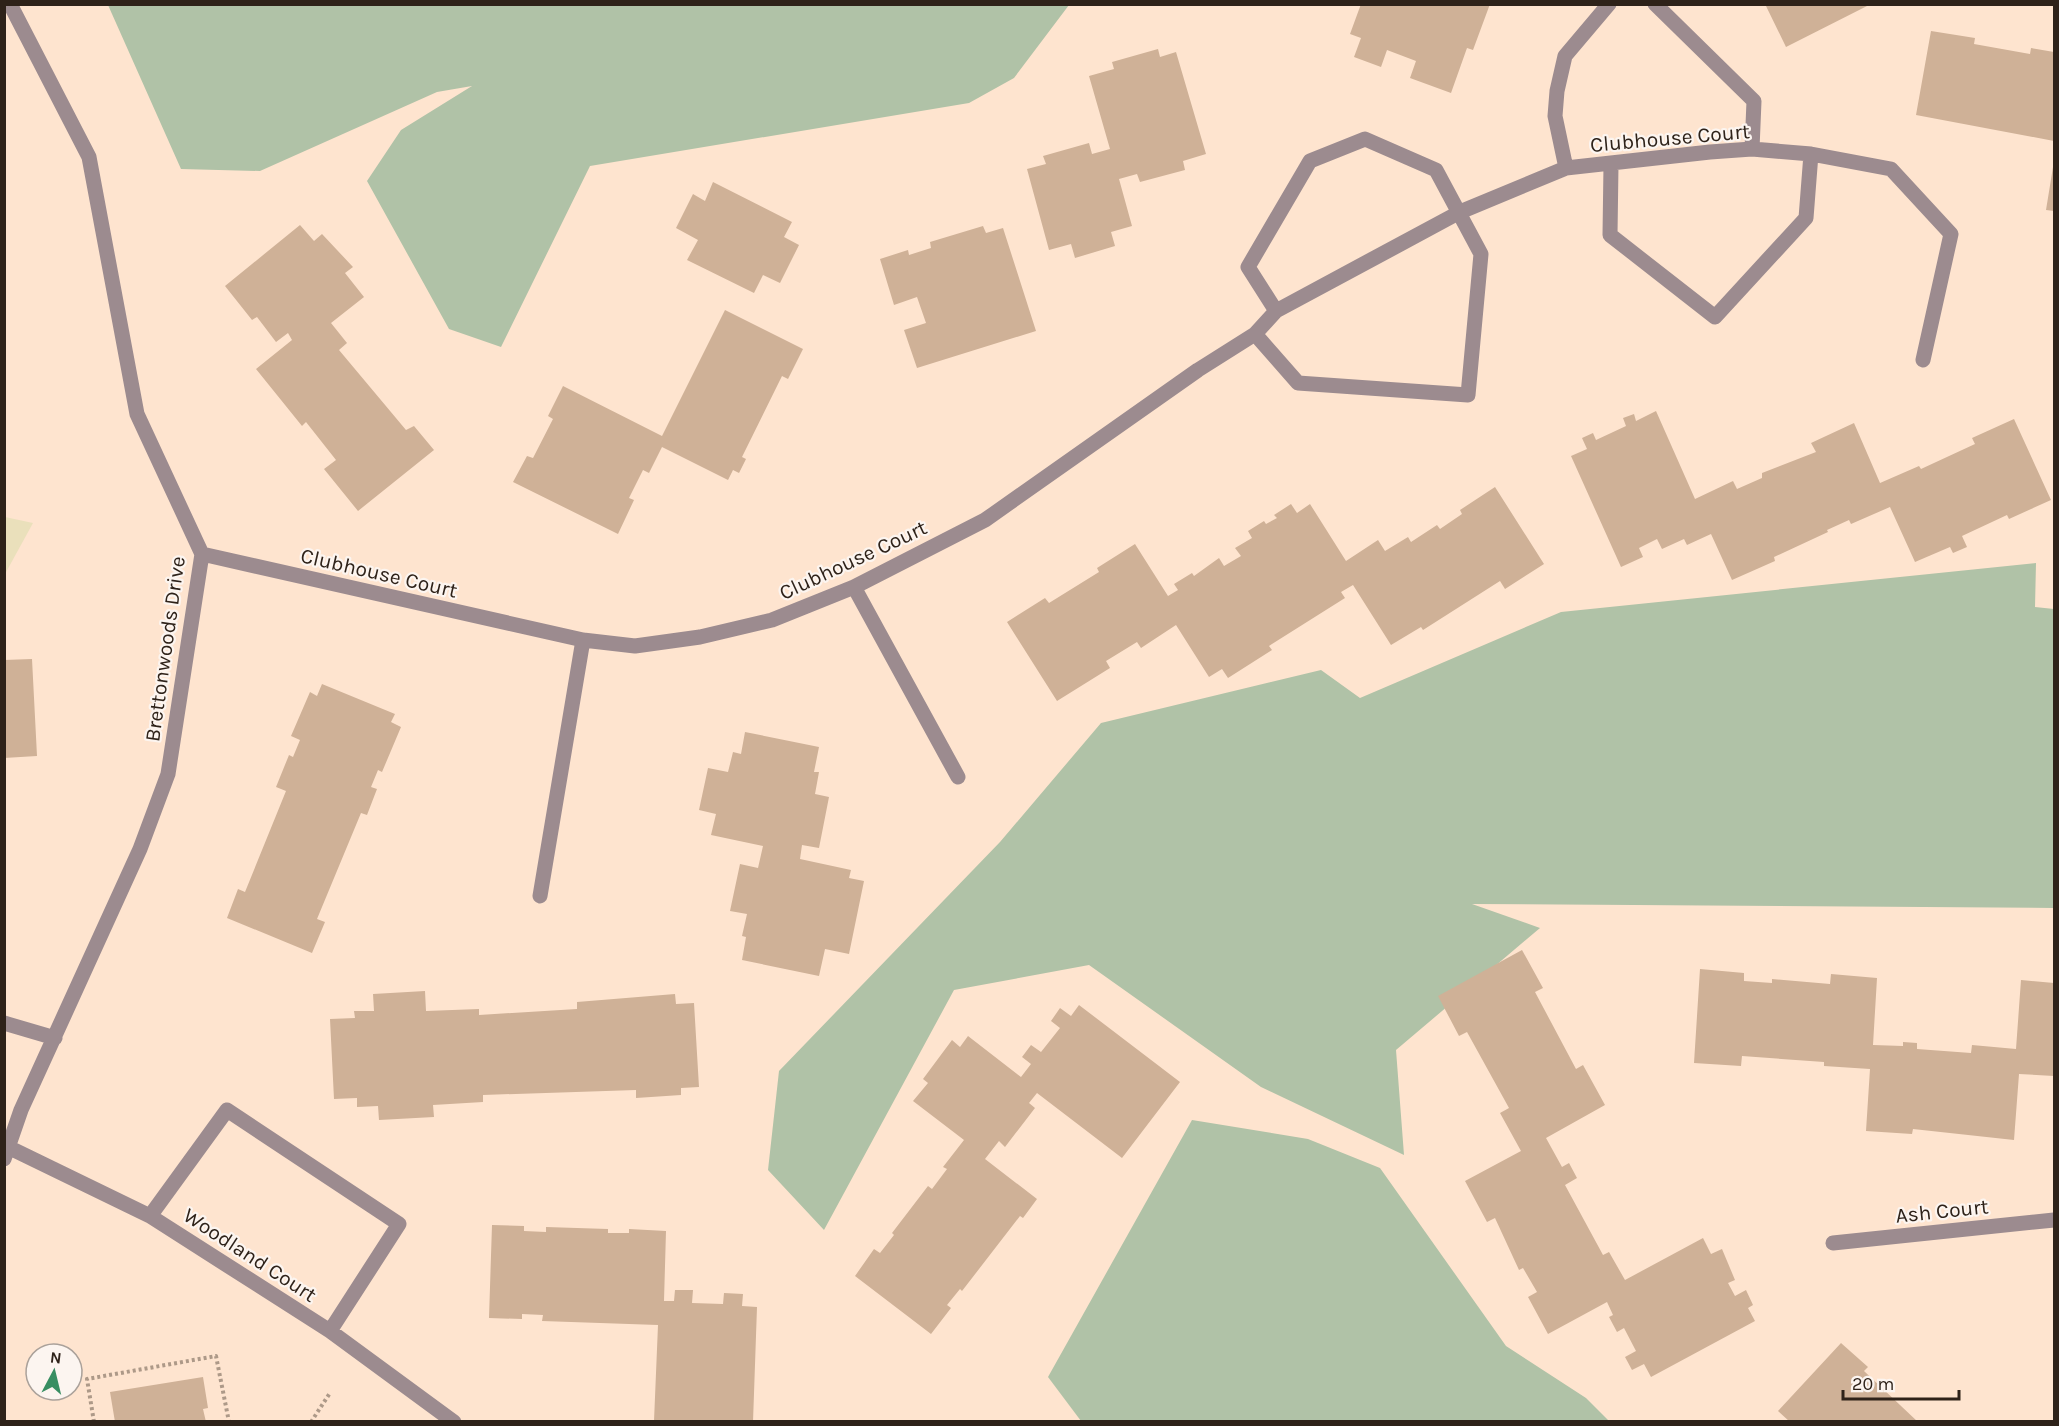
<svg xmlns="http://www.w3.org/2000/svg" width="2059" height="1426" font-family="Karla,sans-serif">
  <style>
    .green { fill: #b0c2a7 }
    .sand { fill: #eae0bb }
    .building { fill: #cfb197 }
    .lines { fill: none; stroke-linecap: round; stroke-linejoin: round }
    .path { stroke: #ad9988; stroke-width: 4; stroke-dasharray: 3 3; stroke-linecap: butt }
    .street { stroke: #9c8b8f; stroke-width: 15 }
    .labels { text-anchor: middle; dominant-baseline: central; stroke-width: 4.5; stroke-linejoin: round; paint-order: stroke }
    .street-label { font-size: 21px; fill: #2e2219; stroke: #fcf5f0 }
  </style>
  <rect width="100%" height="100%" fill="#fee4cf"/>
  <path class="green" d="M108,5H1069L1014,78L969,103L590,166L501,347L449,329L367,181L401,130L472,86L437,92L260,171L181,169Z
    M2036,563L2035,607L2054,609V908L1472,904L1540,928L1396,1050L1404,1155L1261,1087L1089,965L954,990L824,1230L768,1170L779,1071L1000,842L1101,723L1321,670L1360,698L1561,612Z
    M1192,1120L1308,1139L1380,1168L1506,1346L1586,1398L1609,1421H1081L1048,1377Z"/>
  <path class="sand" d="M5,517L33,523L5,574L4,517Z"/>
  <path class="building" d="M1361,4H1490L1473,50L1467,48L1451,93L1410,78L1416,61L1387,50L1381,67L1354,57L1361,38L1350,34Z
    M1770,4H1871L1786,47L1766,6Z
    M1931,31L1975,38L1974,44L2030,54L2031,48L2054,52V141L1916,115Z
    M1158,49L1160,57L1176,52L1206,154L1183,161L1185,170L1140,182L1137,174L1119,179L1132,226L1111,232L1115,246L1075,258L1071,244L1049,250L1027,169L1046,164L1043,156L1089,143L1092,154L1110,149L1089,76L1114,69L1112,62Z
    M2053,167H2054V211L2046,210Z
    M713,182L792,222L784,237L799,245L780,283L763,275L754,293L687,260L698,240L676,228L693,194L705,201Z
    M300,225L314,241L322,234L353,267L345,273L364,297L331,323L347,343L339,350L406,430L414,426L434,450L358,511L324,469L336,460L306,422L302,426L256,369L292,340L288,333L276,342L257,317L252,320L225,286Z
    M983,226L986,233L1003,228L1036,331L917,368L904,330L926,323L917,297L894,305L880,259L908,250L909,255L931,248L930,242Z
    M725,310L803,349L788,379L782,376L742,457L746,459L739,473L733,470L728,480L662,447L649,473L643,470L629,498L634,500L618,534L513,482L527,456L533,458L553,419L548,416L563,386L662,436Z
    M1656,411L1695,499L1733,481L1737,489L1762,478V473L1816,452L1811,443L1854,423L1880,483L1919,466L1921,469L1975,444L1972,438L2014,419L2051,500L2009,519L2007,515L1962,536L1967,547L1953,553L1950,547L1915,562L1890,507L1851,524L1849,520L1827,530L1828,532L1774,557L1775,561L1732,580L1711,534L1687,545L1684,539L1662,549L1657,539L1639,548L1643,557L1621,567L1571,456L1587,449L1582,438L1593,433L1596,440L1626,426L1623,418L1634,414L1636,421Z
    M1495,487L1544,564L1505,589L1500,581L1423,630L1421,627L1391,645L1353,585L1341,592L1345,598L1269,646L1272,650L1228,678L1222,669L1209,677L1176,625L1141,648L1137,642L1106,661L1110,668L1057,701L1007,622L1045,598L1049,603L1099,572L1097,568L1135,544L1168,596L1178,590L1174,584L1192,573L1194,576L1219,558L1224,566L1241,556L1235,548L1252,538L1248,531L1264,521L1266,524L1277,518L1274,515L1291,504L1297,513L1310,504L1346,561L1378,540L1385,551L1408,537L1411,542L1437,525L1440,529L1462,514L1460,510Z
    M32,659L37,756L4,758V660Z
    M322,684L395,714L391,722L401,727L382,772L378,770L371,787L377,789L367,815L361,813L317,919L325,922L312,953L227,918L238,889L245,892L286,791L276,787L289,755L293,757L300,740L291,736L310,692L317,696Z
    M745,732L819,747L814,772H819L815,794L829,797L819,848L802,845L800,859L851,870L849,878L864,881L849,954L825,949L819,976L742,960L746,937L742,936L747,914L730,911L740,864L758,868L763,846L711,835L716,814L699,810L708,768L728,772L733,752L741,754Z
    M1522,950L1543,988L1535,992L1576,1069L1583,1065L1605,1105L1546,1138L1562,1167L1569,1163L1577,1178L1565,1185L1603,1255L1609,1252L1625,1280L1703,1238L1711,1254L1722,1249L1735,1280L1728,1283L1735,1296L1746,1290L1753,1305L1748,1308L1755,1321L1651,1377L1644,1364L1632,1370L1625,1357L1636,1351L1624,1328L1617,1332L1609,1317L1613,1315L1607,1302L1548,1334L1528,1297L1537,1292L1523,1268L1519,1270L1495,1218L1487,1222L1465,1181L1521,1151L1500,1113L1509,1108L1467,1032L1459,1036L1438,996Z
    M1700,969L1744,973V981L1772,983V979L1830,984L1831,974L1877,978L1873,1045L1903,1046V1042L1917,1043V1049L1971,1053L1972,1045L2016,1049L2021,980L2054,983V1076L2019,1074L2014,1140L1913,1129L1912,1134L1866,1131L1870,1069L1824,1066V1062L1742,1056L1741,1066L1694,1063Z
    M425,991L426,1011L479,1009V1015L577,1009V1002L675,994L676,1004L694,1003L699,1087L681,1088V1095L636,1098V1090L483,1095V1102L433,1105L434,1117L379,1120L378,1106L357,1107V1098L334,1099L330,1019L355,1018L354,1011H374L373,994Z
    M1079,1005L1180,1082L1122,1158L1037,1093L1029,1103L1035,1108L1005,1147L999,1141L985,1159L1037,1199L1023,1218L1020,1216L962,1291L960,1289L947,1305L951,1308L931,1334L855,1276L874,1249L880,1253L894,1235L892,1233L928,1186L932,1189L947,1169L943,1167L964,1140L913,1101L928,1083L923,1079L952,1040L960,1047L968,1036L1021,1077L1031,1064L1022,1057L1031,1045L1041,1052L1060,1028L1051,1021L1060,1008L1071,1016Z
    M492,1225L524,1226V1231L546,1232V1227L608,1229V1233H629V1229L666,1231L664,1301H674L675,1290H693L692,1303L723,1304L724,1293L743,1294L742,1306L757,1307L753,1422L654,1421L658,1325L542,1321L543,1315L522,1314V1319L489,1318Z
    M1841,1343L1868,1367L1864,1371L1918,1422H1790L1778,1411Z
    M203,1377L208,1408L203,1409L206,1422H115L110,1392Z"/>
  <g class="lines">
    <path class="path" d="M94,1422L87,1379L216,1356L229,1422
      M311,1422L330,1393"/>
    <path class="street" d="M1655,4L1754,101L1752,149
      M1611,165L1610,235L1715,317L1806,218L1811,154
      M1566,168L1555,116L1557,91L1565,56L1609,4
      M1255,334L1298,383L1468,395L1481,254L1436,170L1365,139L1310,161L1248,267L1276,311
      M202,554L583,640L635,646L700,637L772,620L854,587L985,520L1198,370L1255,334L1276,311L1460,212L1566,168L1710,152L1752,149L1811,154L1891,169L1951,234L1923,360
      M854,587L958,777
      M540,896L583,640
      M4,1023L55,1038
      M10,1148L150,1216L330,1331L454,1422
      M4,1159L21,1110L140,849L168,774L202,554L137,414L89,157L10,4
      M150,1216L227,1110L399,1224L330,1331
      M1833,1243L2054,1220"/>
  </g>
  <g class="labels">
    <g class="street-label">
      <text transform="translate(1670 138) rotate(-5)">Clubhouse Court</text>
      <text transform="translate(853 560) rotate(-25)">Clubhouse Court</text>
      <text transform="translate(379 573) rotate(13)">Clubhouse Court</text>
      <text transform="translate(165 649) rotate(-82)">Brettonwoods Drive</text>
      <text transform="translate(1942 1211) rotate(-6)">Ash Court</text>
      <text transform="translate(250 1255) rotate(33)">Woodland Court</text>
    </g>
  </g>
  <rect width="2059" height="1426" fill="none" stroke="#2e2219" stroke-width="12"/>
  <g transform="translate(54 1372) rotate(7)"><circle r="28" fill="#fcf5f0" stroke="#aaa19a" stroke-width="1.5"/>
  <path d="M0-4.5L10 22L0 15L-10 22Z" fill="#388e62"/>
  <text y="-9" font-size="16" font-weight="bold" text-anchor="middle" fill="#2e2219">N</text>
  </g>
  <path d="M1843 1390v9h116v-9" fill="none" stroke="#2e2219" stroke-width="3"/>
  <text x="1852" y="1390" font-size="18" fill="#2e2219" stroke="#fcf5f0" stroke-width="4.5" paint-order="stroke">20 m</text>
</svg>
